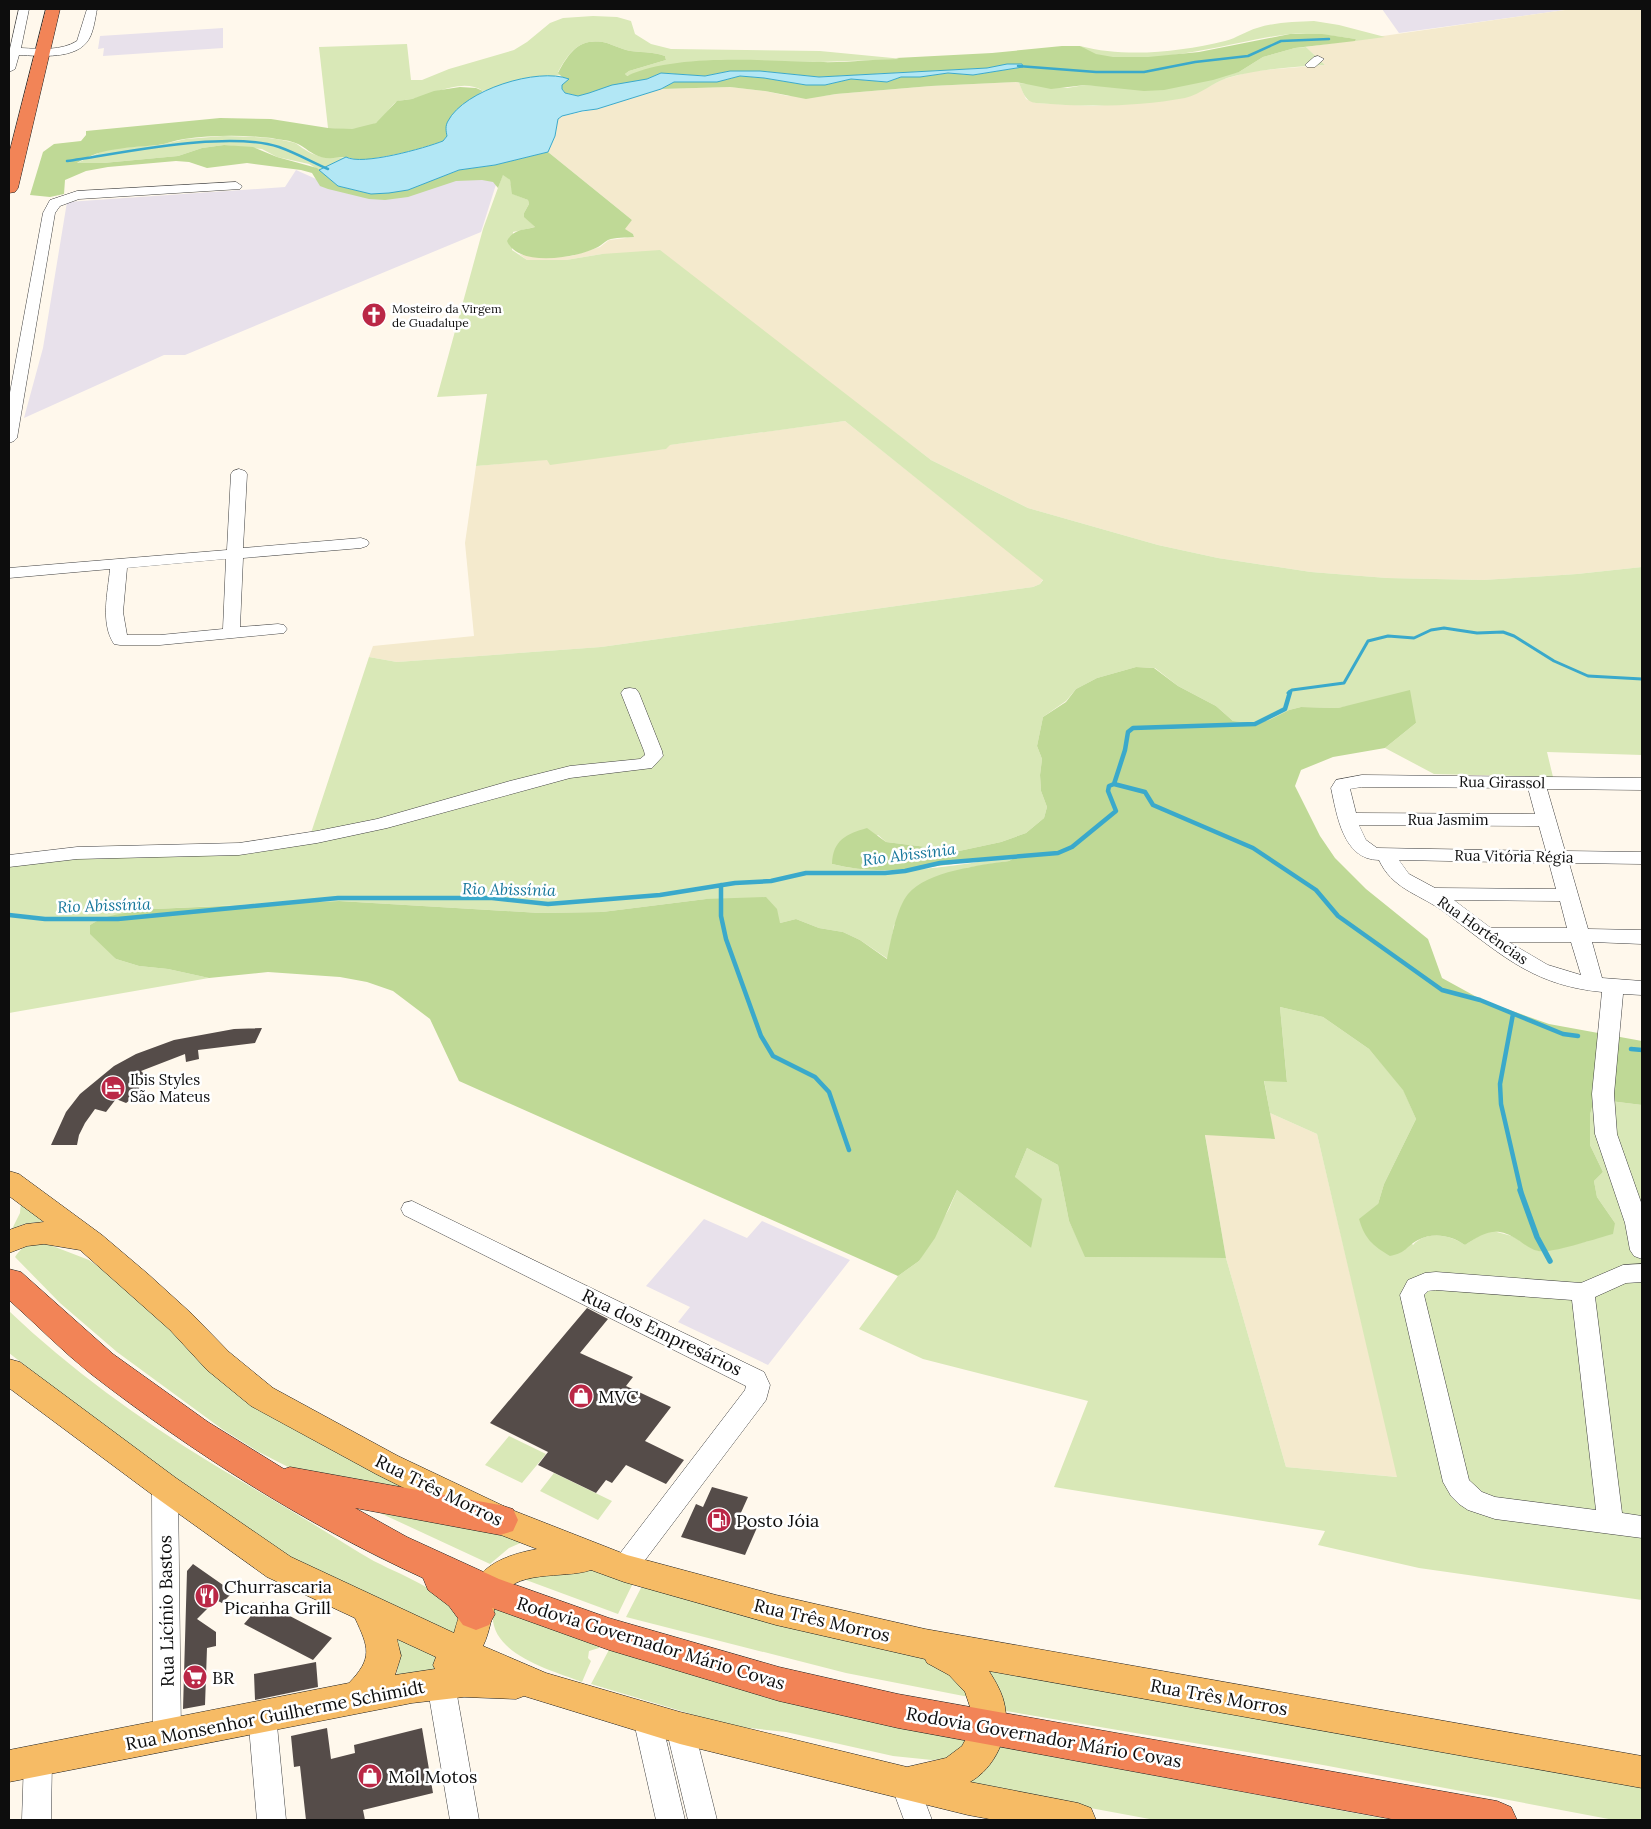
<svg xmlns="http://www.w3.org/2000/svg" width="1651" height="1829" font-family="Lora,serif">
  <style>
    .industrial { fill: #e8e1eb }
    .farmland { fill: #f4eacd }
    .green { fill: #d9e8b7 }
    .forest { fill: #bfd996 }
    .water { fill: #b2e7f5; stroke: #3aa9cb }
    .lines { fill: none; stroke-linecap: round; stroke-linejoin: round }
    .stream-far3 { stroke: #3aa9cb; stroke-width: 2.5 }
    .stream-far2 { stroke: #3aa9cb; stroke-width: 3 }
    .stream-far1 { stroke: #3aa9cb; stroke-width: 4.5 }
    .stream { stroke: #3aa9cb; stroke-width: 5.5 }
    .building { fill: #554c49 }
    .minor-casing { stroke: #404040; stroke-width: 1 }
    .major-casing { stroke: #1e1e1e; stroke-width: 1 }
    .highway-casing { stroke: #1e1e1e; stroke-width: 1 }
    .minor { fill: #fff; fill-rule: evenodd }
    .major { fill: #f6bb65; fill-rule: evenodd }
    .highway { fill: #f28457; fill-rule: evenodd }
    .labels { text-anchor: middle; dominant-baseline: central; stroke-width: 5; stroke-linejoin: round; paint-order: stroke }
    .far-poi-label { font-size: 12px; fill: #0d0d0d; stroke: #fff; text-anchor: start }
    .street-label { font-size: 15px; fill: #0d0d0d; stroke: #fff }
    .poi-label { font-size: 15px; fill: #0d0d0d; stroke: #fff; text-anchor: start }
    .water-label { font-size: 16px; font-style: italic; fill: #18789c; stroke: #fff }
    .near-street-label { font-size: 18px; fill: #0d0d0d; stroke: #fff }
    .near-poi-label { font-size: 18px; fill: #0d0d0d; stroke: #fff; text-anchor: start }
  </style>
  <rect width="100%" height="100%" fill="#fff8ec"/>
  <path class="industrial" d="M1382,9H1572L1399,33Z
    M223,28V48L103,56L104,48L98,49L100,36Z
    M296,170L343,191L452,173L499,175L481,232L185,355H164L24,418L43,348L67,202L285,187Z
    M704,1219L747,1238L762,1221L850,1260L768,1365L678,1322L690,1307L646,1286Z"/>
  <path class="farmland" d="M1572,9H1642V567L1577,574L1483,580L1387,578L1311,572L1218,558L1158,545L1028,508L931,460L860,406L602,254L566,260H527L519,254L543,258L571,256L600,247L609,240L634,237L633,234L624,229L632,220L548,152L555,136L558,119L562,116L597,109L661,89L730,87L765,91L788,96H823L836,94L931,86L1016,82L1019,83L1026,99L1036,103L1093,106L1163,100L1187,97L1224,79L1253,71L1325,65L1306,47Z
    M845,421L1043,579L1040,584L1033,587L601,647L397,662L369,657L373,646L474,636L465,543L476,466L665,449L669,445Z
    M1270,1113L1317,1134L1398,1477L1286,1467L1226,1258L1205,1134L1274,1139Z"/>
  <path class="green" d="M593,16L617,17L631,21L635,34L651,44L671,49L820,51L903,59L820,62L712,61L677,64L626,76L625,74L629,71L666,60L665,56C653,51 638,53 626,50C619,48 613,45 607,43C580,37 570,51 558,72L561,75L522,80L483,91C463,77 432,95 412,99C407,100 400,100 396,102C388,108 384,120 374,124C360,131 344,129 328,128L319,47L407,44L411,80H422L449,69L514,50L527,42L550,23L563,18Z
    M1314,21L1339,25L1385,37L1355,41L1356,39C1334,36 1313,33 1291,34C1243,38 1119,79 1080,46C1126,58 1179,52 1225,41C1237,38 1246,31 1257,28C1275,22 1295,22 1314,21Z
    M1306,47L1325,65C1292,67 1259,69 1227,78C1212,83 1201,94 1185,98C1137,107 1085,107 1036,103C1025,102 1023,92 1019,83L1067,88L1085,85L1107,86L1239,72L1263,57L1295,48Z
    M223,136C246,137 269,136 291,142C297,143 299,146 304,149C317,158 331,159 346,157L319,170L309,164L277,157L262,149L224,145L202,148L178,156L103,163H77L103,151L118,148L159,145L186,139Z
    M503,174L510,180L513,194L528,200L529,204L524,213L528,220L535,227L513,232L512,250L527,260H566L602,254L660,250L931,460L1028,508L1158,545L1218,558L1311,572L1387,578L1483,580L1577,574L1642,567V755L1547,752L1553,777L1434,774L1385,748L1416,723L1354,705L1338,708L1301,707L1289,710L1269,720L1253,723L1233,721L1216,706L1178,686L1155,668L1136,667L1097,678L1076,689L1066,701L1043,717L1037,746L1042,759L1040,775L1041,791L1047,807L1044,818L1026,833L1001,842L959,851L886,842L878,835L832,864C892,879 958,864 1019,856L1009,861L966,868L894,925L888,959L860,940L843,932L819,928L796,919L780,923L706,899L602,912L540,913L339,901L283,903L154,909L101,919L90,925L116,959L139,966L168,969L209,978L9,1013V858L102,846L239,845L310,836L369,657L397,662L601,647L1033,587L1040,584L1043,580L845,421L670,445L666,449L550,465L547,460L476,466L487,394L437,397L483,229Z
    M1280,1007L1323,1017L1369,1049L1403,1089L1416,1119L1384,1184L1378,1204L1413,1245C1426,1230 1451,1235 1465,1245L1483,1233L1493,1231L1512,1236L1538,1251L1556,1249L1588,1241L1615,1223L1597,1197L1594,1181L1603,1172L1590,1145V1115L1594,1099L1642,1105V1600L1419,1568L1318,1545L1325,1531L1054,1487L1088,1401L923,1359L859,1329L898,1276L919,1261L949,1209L957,1190L1031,1248L1015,1177L1027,1148L1058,1165L1069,1221L1086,1257L1226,1258L1286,1467L1397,1477L1317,1134L1270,1113L1264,1080L1287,1081Z
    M21,1199L46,1221L24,1224L12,1229L20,1213Z
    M35,1242L50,1245L89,1260L122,1284L178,1335L449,1506L292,1469L257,1451L222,1429L117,1352L60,1303L15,1257C20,1249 26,1245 35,1242Z
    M9,1311C70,1369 139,1419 211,1463C261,1493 311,1522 360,1553C397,1576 432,1581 461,1617L454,1640L251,1540L9,1353Z
    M509,1436L546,1454L522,1483L485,1465Z
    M554,1473L612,1501L598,1520L540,1491Z
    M324,1487L532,1538L509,1548L490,1564Z
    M590,1569L633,1583L618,1614L518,1577Z
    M642,1586L918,1648L979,1699L846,1673L626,1617Z
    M495,1602L603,1640L599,1648L589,1651L588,1658L591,1661L582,1682C549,1669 479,1652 495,1602Z
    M395,1635L450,1656L430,1674L396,1676L399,1662Z
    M612,1644L972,1737L951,1756L943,1759L932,1760L893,1756L786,1732L731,1726L591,1684Z
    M974,1663L1642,1782V1820H1614L1323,1765L1000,1710Z
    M997,1746L1392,1820H1155L950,1782Z"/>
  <path class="forest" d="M1290,34H1322L1356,39L1355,41L1295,48L1263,57L1239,72L1213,80L1164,90L1144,91L1085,85L1051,89L1016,82L931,86L836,94L806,99L765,91L730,87L661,89L674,82L725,80L740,76L764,78L806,85H825L851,79L887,82L901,77H920L948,73L973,75L1022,67L1021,64L987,68L819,77L760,71H730L705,76L661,73L647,79L578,96L565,93L562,89V77L558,73C570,51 580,37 607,43C613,45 619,48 626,50C638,53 653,51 665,56L666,60L629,71L625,74L627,76C677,53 764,61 819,62C846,63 873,59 899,59L896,58L992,53L1062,46H1080L1096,54L1113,57H1148L1199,52Z
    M460,87L476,88L483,91L462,105L446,127L447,136L443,141C418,150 388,157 361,160C355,160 349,157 343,157C335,158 328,159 321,157C311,154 306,148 298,144C290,140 280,140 272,138C244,135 212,135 184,139C175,140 167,144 158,145C130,148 102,147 77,163H103L178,156L202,148L224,145L253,147L277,157L317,168L338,186L371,194L408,190L459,170L495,165L548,152L632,220L625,229L633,234L634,237C626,238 615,237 608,240C604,242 602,245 598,247C577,258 518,268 507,241C513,229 524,230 535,227L524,217V213L529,204L528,200L512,194L510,180L503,175L498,188L493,182L482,180L456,181L408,197L385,200L369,199L328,189L320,186L312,173L301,170L247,163L207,168L189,162L176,161L108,167L86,171L65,180L64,194L50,197L30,195L43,152L54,144L81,141L86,135V131L220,118L271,119L328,128L352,129L376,123L397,101L412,99L434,91Z
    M1136,667L1154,668L1178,686L1216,706L1233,721L1253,723L1269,720L1289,710L1301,707L1338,708L1410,690L1416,723L1385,748L1333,757L1301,770L1295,786L1320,836L1335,858L1366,889L1428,939L1442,978L1484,1001L1549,1024L1642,1041V1105L1594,1099L1590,1115V1145L1603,1172L1594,1181L1597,1197L1615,1223L1613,1234C1597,1238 1552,1254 1538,1251C1531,1250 1523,1243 1518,1240C1496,1225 1484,1233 1465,1245C1451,1235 1433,1232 1418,1240C1405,1247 1408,1252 1390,1256C1372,1245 1365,1239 1359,1219L1378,1204L1384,1184L1416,1119L1403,1090L1369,1049L1323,1017L1280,1007L1287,1082L1264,1081L1275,1139L1205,1135L1226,1258L1085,1257L1069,1221L1058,1165L1027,1148L1015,1177L1042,1199L1031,1248L957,1190L935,1238L919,1261L898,1276L459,1081L430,1019L393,991L367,982L340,977L268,972L209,978L168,969L139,966L116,959L90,934V925C108,913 133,912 154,909L339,901L540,913L602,912L706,899L766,897L777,909L780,923L796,919L819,928L843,932L860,940L887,959C891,940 896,909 908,894C927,871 981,865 1009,861L1016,857C955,860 893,880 832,864C833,840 846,834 867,828L886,842L959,851L1001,842L1026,833L1044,818L1047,807L1041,791L1040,775L1042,759L1037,746L1043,717L1066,702L1076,689L1097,678Z"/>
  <path class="water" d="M1007,64H1022L1023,67L973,75L948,73L920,77H901L887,82L851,79L825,85H806L764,78L740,76L717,82H674L661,89L597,109L582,111L562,116L558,119L555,136L548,152L495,165L459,170L408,190L389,193L371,194L338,186L319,170L346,157C362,166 425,148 443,141L447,136C446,131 445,126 448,121C464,90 538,67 569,79L562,85V89L565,93L578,96L589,93L612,85L647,79L661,73L705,76L730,71H760L819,77L987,68Z"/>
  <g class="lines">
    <path class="stream-far3" d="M1018,66L1096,72H1144L1195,62L1248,56L1281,41L1329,39
      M67,161C123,153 227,130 279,147C296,153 312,162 328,169"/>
    <path class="stream-far2" d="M1288,693L1292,690L1344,683L1368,641L1388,636L1414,638L1431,630L1444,628L1477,633L1503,632L1514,636L1554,661L1588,676L1642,679"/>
    <path class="stream-far1" d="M1114,784L1145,792L1153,805L1253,848L1316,890L1338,916L1442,990L1480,1000L1563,1034L1578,1036
      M721,885V916L726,939L761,1036L773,1056L815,1077L829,1092L849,1150
      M9,915L45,919H118L338,898H492L548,904L660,895L735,883L771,881L806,873H885L905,871L940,863L1058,853L1072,847L1116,811L1108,791L1109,786L1114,784L1125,750L1128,732L1133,728L1255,724L1285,709L1290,692
      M1513,1014L1500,1084L1501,1104L1521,1191
      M1631,1049L1642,1050"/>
    <path class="stream" d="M1520,1190L1537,1237L1550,1261"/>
  </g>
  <path class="building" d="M262,1028L255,1043L198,1050L199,1059L186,1062L185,1054L141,1071L147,1077L135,1084L143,1091L126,1103L116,1099L106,1112L95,1109L85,1123L79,1135L77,1145H51L66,1112L80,1094L114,1066L136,1054L174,1040L234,1029Z
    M587,1308L608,1319L580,1353L633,1377L626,1386L671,1407L645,1441L684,1460L666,1484L626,1465L612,1483L606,1480L596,1493L538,1465L548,1452L490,1423Z
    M712,1487L748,1497L739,1517L759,1523L745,1555L681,1537L696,1504L703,1507Z
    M193,1564L233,1592L222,1603L216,1600L197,1619L216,1632V1646L207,1648L205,1705L183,1709L187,1571Z
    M263,1602L332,1638L313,1660L244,1624Z
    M316,1662L318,1687L255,1700L254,1674Z
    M327,1728L331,1759L355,1753L354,1745L422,1728L433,1793L363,1810L365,1820H306L300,1766L294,1767L291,1736Z"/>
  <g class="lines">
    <defs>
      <path id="minor" d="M19,9H29L21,48C40,49 61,51 77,41L87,9H97C95,19 94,30 89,39C77,60 40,56 19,55L15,69L9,72V53Z
        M1318,56L1324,59L1315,67H1307L1305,65L1314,57Z
        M236,182L242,186L240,189L79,199L60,206L55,213L17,438L14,441L9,443V398L43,213L50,200L77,191Z
        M239,469L245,471L247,474L243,548L361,538L367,540L369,543L367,546L361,548L243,558L240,627L278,624L284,625L287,629L284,633L160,645H120L114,644C100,623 108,592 110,569L9,578V568L227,550L231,474L233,471ZM226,559L223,629L160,635H127L123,612L127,568Z
        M630,688L636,689L639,693L662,751L663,756L652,768L570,778L387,828L317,843L239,855L77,859L9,867V855L77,847L239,843L317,831L377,819L510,781L570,766L640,759L645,755L644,751L621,693L624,689Z
        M1362,775L1642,778V790L1547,789L1565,851L1642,852V864L1569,863L1588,929L1642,930V944L1592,942L1602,978L1642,981V995L1623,994L1614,1094L1617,1134L1642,1205V1259L1634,1256L1630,1250L1625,1223L1595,1134L1592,1094L1602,992C1528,985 1497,950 1440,909C1416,893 1392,888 1379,860C1343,860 1337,815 1331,788L1336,780ZM1362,787L1528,788L1535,814L1356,813L1350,789ZM1359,825L1539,826L1546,851L1377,848L1366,840ZM1399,860L1549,863L1556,889L1435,888L1409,874ZM1454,900L1560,901L1567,928H1491ZM1509,942H1571L1581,975L1548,965Z
        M412,1201L764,1372L770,1385L766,1400L633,1576L624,1579L615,1576L611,1568L615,1560L745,1390L746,1386L404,1215L401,1209L404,1203Z
        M1642,1264V1282L1626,1283L1595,1297L1622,1513L1642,1516V1538L1495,1519L1468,1510L1459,1504L1451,1496L1443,1482L1400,1295L1408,1280L1425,1273L1436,1272L1581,1283L1623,1265ZM1436,1290L1572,1300L1596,1510L1495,1497L1482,1492L1469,1480L1424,1295L1428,1291Z
        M165,1476L174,1479L178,1487L181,1735L177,1744L167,1748L157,1744L153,1735L152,1487L156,1479Z
        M441,1672L451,1675L455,1684L479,1820H450L427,1684L431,1675Z
        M262,1702L272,1706L276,1715L286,1820H257L248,1715L252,1706Z
        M647,1705L657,1709L661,1718L685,1820H656L633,1718L637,1709Z
        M680,1715L690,1719L694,1728L717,1820H688L666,1728L670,1719Z
        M38,1747L48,1751L52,1760L51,1820H22L24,1760L28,1751Z
        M904,1769L914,1773L932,1820H904L890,1782L894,1773Z"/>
      <path id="major" d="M9,1171L19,1174L102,1235L148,1274L192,1314L229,1352L273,1388L398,1456L512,1510L627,1555L776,1595L925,1629L1642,1756V1788L989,1671C996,1682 1003,1694 1005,1707C1010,1735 995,1768 970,1782L1078,1803L1091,1808L1096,1820H995L968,1815L680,1744L524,1696L516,1699L464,1697L412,1703L9,1782V1750L349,1683C373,1658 369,1648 355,1618L267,1577L154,1496L9,1388V1359L20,1362L176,1478L291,1557L454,1633C469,1580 480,1560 537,1549L488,1530L376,1474L251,1406L207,1370L170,1330L80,1250L44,1244L27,1246L9,1253V1230L26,1224L44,1222L9,1196ZM591,1570L624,1582L776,1625L925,1659L927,1663L949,1675L965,1692L970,1707L969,1733L962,1746L946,1758L907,1767L680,1712L546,1673L483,1646C490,1632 491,1616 497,1602C513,1567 563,1580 591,1570ZM397,1639L436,1657L433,1665L435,1669L395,1675L401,1656Z"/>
      <path id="highway" d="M46,9H60L18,188L15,192L9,193V154Z
        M9,1269L21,1272L113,1354L208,1422L284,1469L290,1467L500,1505L513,1509L518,1520L513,1531L500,1535L355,1508L407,1537L499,1579L609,1618L779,1667L898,1694L1497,1801L1511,1807L1517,1820H1397L898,1728L779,1701L609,1650L492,1608L495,1614L489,1625L476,1630L463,1625L449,1606L428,1590L423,1578C305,1524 193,1453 91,1374C62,1351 36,1324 9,1300Z"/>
    </defs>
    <use href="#minor" class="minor-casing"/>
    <use href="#major" class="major-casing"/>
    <use href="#highway" class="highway-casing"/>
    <use href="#minor" class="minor"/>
    <use href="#major" class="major"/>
    <use href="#highway" class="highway"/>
  </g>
  <defs>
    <symbol id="church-disc" viewBox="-11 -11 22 22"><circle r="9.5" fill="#ba2746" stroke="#fff"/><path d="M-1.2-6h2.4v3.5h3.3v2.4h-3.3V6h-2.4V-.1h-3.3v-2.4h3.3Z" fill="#fff"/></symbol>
    <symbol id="hotel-disc" viewBox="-11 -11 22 22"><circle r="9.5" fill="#ba2746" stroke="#fff"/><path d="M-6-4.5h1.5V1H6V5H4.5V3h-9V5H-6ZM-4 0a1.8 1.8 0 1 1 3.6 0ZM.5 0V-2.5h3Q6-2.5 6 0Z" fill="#fff"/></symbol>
    <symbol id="shop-disc" viewBox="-11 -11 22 22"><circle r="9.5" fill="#ba2746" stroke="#fff"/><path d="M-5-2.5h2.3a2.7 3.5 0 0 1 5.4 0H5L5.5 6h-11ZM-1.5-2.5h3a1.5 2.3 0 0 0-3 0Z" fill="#fff"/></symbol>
    <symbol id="fuel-disc" viewBox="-11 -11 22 22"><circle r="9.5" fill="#ba2746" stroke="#fff"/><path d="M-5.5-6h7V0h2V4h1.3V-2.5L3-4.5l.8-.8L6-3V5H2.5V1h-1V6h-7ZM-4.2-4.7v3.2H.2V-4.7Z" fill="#fff"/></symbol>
    <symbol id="restaurant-disc" viewBox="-11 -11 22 22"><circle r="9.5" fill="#ba2746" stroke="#fff"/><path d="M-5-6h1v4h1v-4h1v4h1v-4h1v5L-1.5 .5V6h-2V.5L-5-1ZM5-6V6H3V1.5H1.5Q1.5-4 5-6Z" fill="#fff"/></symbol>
    <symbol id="supermarket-disc" viewBox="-11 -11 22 22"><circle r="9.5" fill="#ba2746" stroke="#fff"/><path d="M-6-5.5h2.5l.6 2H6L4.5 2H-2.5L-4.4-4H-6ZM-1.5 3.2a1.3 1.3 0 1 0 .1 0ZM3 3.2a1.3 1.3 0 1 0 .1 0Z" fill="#fff"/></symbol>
  </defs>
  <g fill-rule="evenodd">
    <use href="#church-disc" x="360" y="301" width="28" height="28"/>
    <use href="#hotel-disc" x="99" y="1074" width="28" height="28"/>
    <use href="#shop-disc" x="567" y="1382" width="28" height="28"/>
    <use href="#fuel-disc" x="705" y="1506" width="28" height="28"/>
    <use href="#restaurant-disc" x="193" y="1582" width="28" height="28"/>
    <use href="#supermarket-disc" x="181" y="1663" width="28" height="28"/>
    <use href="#shop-disc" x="356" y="1762" width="28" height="28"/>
  </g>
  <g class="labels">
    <g class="far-poi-label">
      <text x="392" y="308">Mosteiro da Virgem<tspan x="392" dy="14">de Guadalupe</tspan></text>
    </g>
    <g class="street-label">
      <text transform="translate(1502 782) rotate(1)">Rua Girassol</text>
      <text x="1448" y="819">Rua Jasmim</text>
      <text transform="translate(1514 856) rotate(1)">Rua Vitória Régia</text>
      <text transform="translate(1483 930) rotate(35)">Rua Hortências</text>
    </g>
    <g class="poi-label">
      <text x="130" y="1079">Ibis Styles<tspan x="130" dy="17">São Mateus</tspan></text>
    </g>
    <g class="water-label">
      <text transform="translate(909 854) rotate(-7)">Rio Abissínia</text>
      <text transform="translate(509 889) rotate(1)">Rio Abissínia</text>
      <text transform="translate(104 905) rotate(-2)">Rio Abissínia</text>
    </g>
    <g class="near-street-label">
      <text transform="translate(662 1332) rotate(26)">Rua dos Empresários</text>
      <text transform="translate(439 1490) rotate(26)">Rua Três Morros</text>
      <text transform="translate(166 1611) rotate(-91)">Rua Licínio Bastos</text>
      <text transform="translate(822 1620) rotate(13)">Rua Três Morros</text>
      <text transform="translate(651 1643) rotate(17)">Rodovia Governador Mário Covas</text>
      <text transform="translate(1219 1697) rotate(10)">Rua Três Morros</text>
      <text transform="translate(275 1715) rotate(-11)">Rua Monsenhor Guilherme Schimidt</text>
      <text transform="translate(1044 1737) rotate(10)">Rodovia Governador Mário Covas</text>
    </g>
    <g class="near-poi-label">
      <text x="598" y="1396">MVC</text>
      <text x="736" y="1520">Posto Jóia</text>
      <text x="224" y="1586">Churrascaria<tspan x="224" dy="21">Picanha Grill</tspan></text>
      <text x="212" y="1677">BR</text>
      <text x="388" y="1776">Mol Motos</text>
    </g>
  </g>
  <rect width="1651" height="1829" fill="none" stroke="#0d0d0d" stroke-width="20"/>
</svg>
